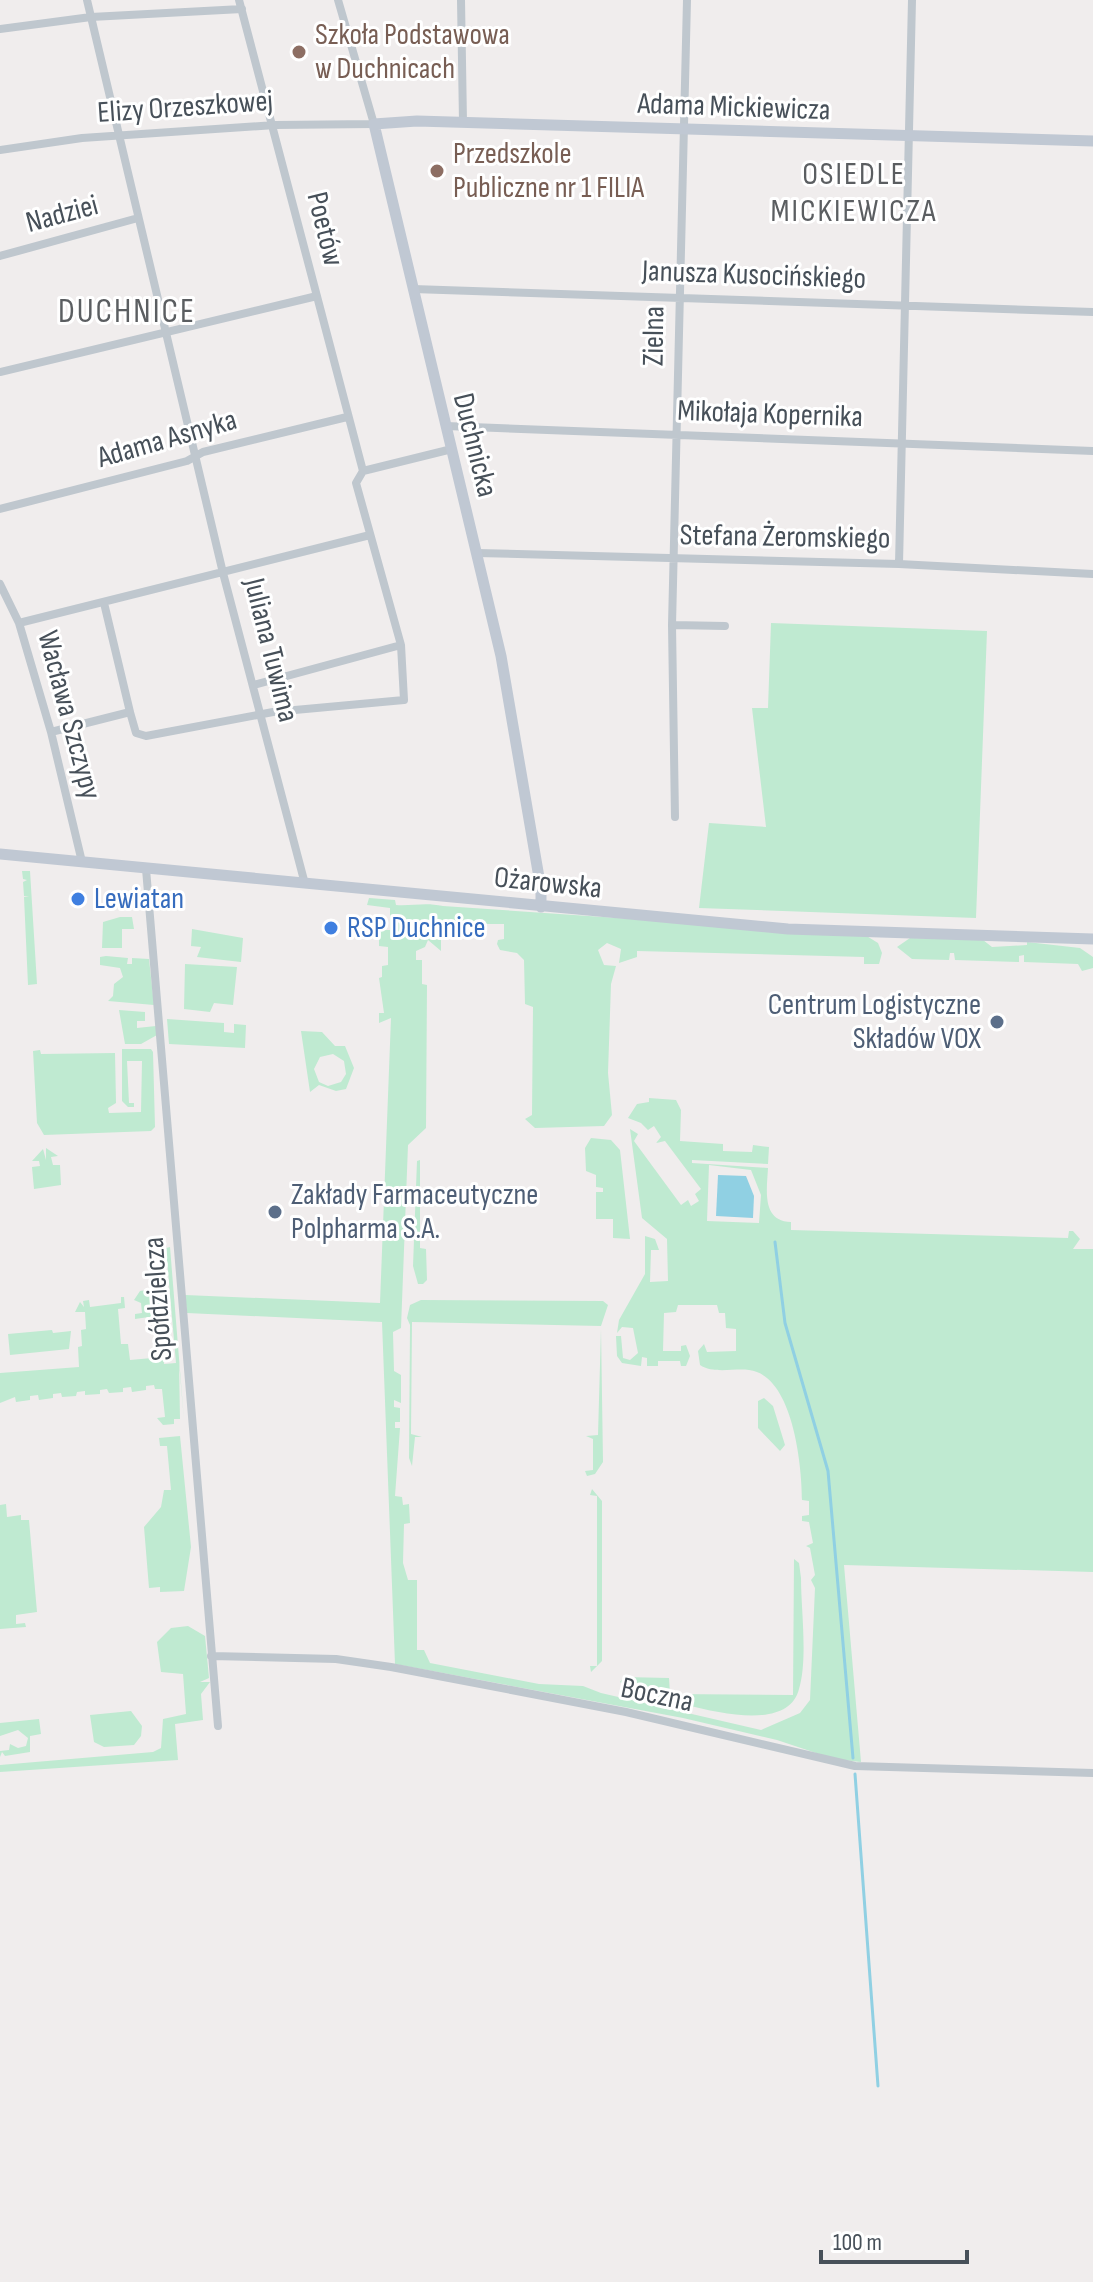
<svg xmlns="http://www.w3.org/2000/svg" width="1093" height="2282" font-family="'Sofia Sans Condensed',sans-serif">
  <style>
    .green { fill: #bfead1; fill-rule: evenodd }
    .water { fill: #90d0e3 }
    .lines { fill: none; stroke-linecap: round; stroke-linejoin: round }
    .stream { stroke: #90d0e3; stroke-width: 3 }
    .street { stroke: #bfc7ce; stroke-width: 8 }
    .secondary { stroke: #c0c8d3; stroke-width: 11 }
    .education-dot { fill: #8d6e63; stroke: #fff; stroke-width: 3 }
    .shop-dot { fill: #3f7fe0; stroke: #fff; stroke-width: 3 }
    .service-dot { fill: #5c6f8a; stroke: #fff; stroke-width: 3 }
    .labels { text-anchor: middle; dominant-baseline: central; stroke-width: 6; stroke-linejoin: round; paint-order: stroke }
    .education-label { font-size: 30px; fill: #785e54; stroke: #fff; text-anchor: start }
    .street-label { font-size: 30px; fill: #475059; stroke: #fff }
    .shop-label { font-size: 30px; fill: #366cbe; stroke: #fff; text-anchor: start }
    .service-label { font-size: 30px; fill: #4e5e75; stroke: #fff; text-anchor: end }
    .neighbourhood-label { font-size: 32px; letter-spacing: 2px; fill: #5b5e61; stroke: #fff }
    .quarter-label { font-size: 34px; letter-spacing: 2px; fill: #5b5e61; stroke: #fff }
  </style>
  <rect width="100%" height="100%" fill="#f0eded"/>
  <path class="green" d="M771,623L987,631L976,918L699,908L709,823L766,827L752,708H768Z
    M22,871H30L37,984L28,985L24,897H29L24,896L23,882L27,880L23,879Z
    M369,898L395,900L396,905C413,906 425,902 443,906L865,935L878,943L882,953L879,964H864V957L637,951V957L619,963L621,949L607,943L598,950L604,965L616,966L611,984L608,1073L612,1115L604,1126L535,1128L525,1119L532,1115L533,1007L525,1004L524,960L517,953L500,950L497,944L498,940L504,939V924H435L434,939H441V951L428,940L425,947L416,951V960H422V984L427,985L426,1128L408,1145L401,1328L393,1332L394,1371L401,1375V1403L394,1400V1407L400,1408V1422H395V1428H400L395,1496L402,1497L403,1505L409,1504L410,1523L404,1524L403,1563L408,1580H417V1650H424L430,1663L539,1684L583,1686L601,1693L761,1730L800,1713L810,1700L815,1588L811,1580L815,1575L810,1548L806,1546L813,1543L809,1522L802,1521V1516L809,1515V1501L802,1500C802,1465 793,1375 749,1370C734,1368 713,1374 700,1365L698,1351L704,1344L707,1352L736,1351V1329L726,1328L725,1313H719L717,1305H678L676,1312L664,1313L663,1351H681V1346L686,1345L690,1356L686,1366H681L680,1361H658V1366H647V1358L642,1357L641,1366L622,1363L617,1356L616,1336H621L623,1358L630,1360L638,1353L633,1328L622,1327L617,1333L619,1320L645,1274V1236L655,1239L659,1250H651L650,1282L668,1281L667,1239L642,1218L630,1129L638,1134L634,1141L681,1205L688,1200L691,1206L699,1201L695,1194L701,1189L665,1141L656,1143L661,1137L654,1126L648,1130L641,1123L628,1118L637,1104L649,1102V1098L676,1100L681,1110L680,1141L723,1144V1151L752,1152L753,1145L769,1147L768,1164L692,1160V1163L768,1168C767,1189 761,1221 791,1222V1230L1068,1238L1069,1231H1073L1080,1239L1073,1249H1093V1572L844,1565L861,1762L834,1759L777,1740L683,1718L395,1664L382,1322L187,1313L185,1295L380,1303L391,1018L379,1023V1013H384L379,978L382,977V966L388,965V947L379,946V930H390V908L367,905ZM709,1165L751,1170L761,1195L759,1223L707,1221Z
    M120,917H132L134,929H122V948H102L103,922Z
    M192,929L243,938L241,962L197,957L201,947L191,946Z
    M910,938L983,940L992,947L1027,945V942L1080,948L1093,957V968L1082,971L1078,964L1024,962V955L1019,956V962L955,960L954,953H950L949,960L912,959L897,947Z
    M106,956L128,958L127,964H132V958L149,959L154,1005L108,1001L113,996L114,984L123,977L120,968L100,965V957Z
    M185,964L237,967L233,1005L214,1003L210,1012L184,1009Z
    M119,1010L145,1012V1021H137V1028L156,1026L157,1035L141,1044H125Z
    M167,1019L224,1023V1032L234,1033V1024L246,1025L245,1048L169,1044Z
    M301,1031L322,1032L335,1046H345L354,1068L346,1089L336,1091L319,1085L310,1092ZM333,1054L344,1061L346,1074L341,1082L328,1086L319,1082L314,1069L320,1057Z
    M122,1049H151L153,1052L155,1127L151,1131L44,1135L37,1123L33,1051L40,1050L41,1054L115,1053L116,1103L108,1108L109,1113L141,1112L142,1061H127L129,1103H134V1107H128L122,1101Z
    M591,1138L611,1140L620,1150L630,1239L613,1238V1219H596V1192H603V1188L596,1187V1175L586,1171L585,1148Z
    M46,1148L58,1156L51,1157L53,1165H60L61,1185L34,1189L32,1167L40,1166L39,1161H32L43,1149L46,1160Z
    M420,1160V1248L426,1249L427,1280L423,1284H418L413,1266L417,1161Z
    M170,1247L184,1420L179,1363L180,1419H174V1424L163,1425L157,1418L165,1417L162,1389H155L154,1385L146,1386V1390L132,1392L131,1387L123,1388V1392L109,1393L107,1389L100,1390V1394L85,1395V1391L77,1392L76,1396L62,1397L61,1393L53,1394V1398L39,1400L38,1395L30,1396V1400L16,1402L15,1397L0,1403V1373L79,1367L78,1347L82,1346L81,1330L86,1329L85,1312H75L80,1302L84,1307L83,1301L89,1300L90,1307L121,1303V1297H124L125,1308L118,1309L121,1344H128L130,1360L152,1358V1354L157,1353L155,1322H150L149,1317L135,1319V1314L142,1313L141,1303L134,1300L140,1291L159,1288L166,1351L163,1352L164,1364L176,1363L166,1248Z
    M421,1300L603,1301L608,1305L601,1326L412,1322L411,1434L422,1437H415L412,1466L409,1458L410,1325L407,1318L410,1305Z
    M601,1329L603,1462L595,1474L587,1476L585,1471L593,1470V1439L586,1436L598,1435Z
    M52,1330L53,1333L71,1331L69,1349L10,1355L8,1334Z
    M764,1398L773,1406L785,1445L780,1451L758,1428V1401Z
    M180,1436L191,1547L184,1591L160,1592V1587L149,1588L144,1527L161,1507L164,1490H171L167,1446H160L159,1438Z
    M592,1489L602,1501V1661L591,1672L590,1666H597V1496L590,1495Z
    M6,1504L7,1517L21,1515V1520H29L37,1612L16,1615V1624L25,1623L26,1627L0,1629V1505Z
    M794,1559L799,1563L801,1578C801,1610 808,1659 799,1689C785,1744 667,1698 630,1688L620,1682L624,1677L669,1678L670,1694L793,1695Z
    M188,1626L205,1636L209,1678L200,1682H210L201,1694L203,1720L175,1724L178,1760L0,1772V1765L153,1752L161,1748L163,1719L186,1714L183,1674L161,1672L157,1642L171,1628Z
    M131,1711L142,1726L141,1736L134,1745L104,1747L94,1742L90,1715Z
    M39,1719L41,1734L30,1736V1752L5,1756L2,1752L0,1757V1751L9,1750L10,1744L18,1748L26,1746L28,1738L18,1730L0,1736V1723Z"/>
  <path class="water" d="M718,1175L746,1176L754,1196L753,1218L716,1216Z"/>
  <g class="lines">
    <path class="stream" d="M775,1242L785,1323L828,1471L853,1758
      M855,1774L878,2086"/>
    <path class="street" d="M87,0L223,573L305,884
      M239,0L363,471
      M461,0L463,122
      M0,29L91,17L242,9
      M0,150L82,138L275,125L374,124L338,0
      M0,256L138,218
      M413,289L1093,312
      M0,372L317,296
      M446,426L1093,451
      M0,509L187,461L203,452L347,417
      M477,553L899,564L1093,574
      M899,564L912,0
      M0,584L19,623L51,732L82,862
      M104,603L130,712
      M19,623L370,535
      M672,625L725,626
      M254,685L401,645
      M51,732L130,712L136,733L146,736L273,712L404,700L401,645L356,483L363,471L452,449
      M675,817L672,625L687,0
      M146,869L218,1726
      M211,1656L336,1659L391,1667L626,1712L855,1766L1093,1773"/>
    <path class="secondary" d="M0,854L788,929L1093,939
      M541,907V889L501,656L374,124L417,121L1093,141"/>
  </g>
  <g class="education-dot">
    <circle cx="299" cy="52" r="8"/>
    <circle cx="437" cy="171" r="8"/>
  </g>
  <g class="shop-dot">
    <circle cx="78" cy="899" r="8"/>
    <circle cx="331" cy="928" r="8"/>
  </g>
  <g class="service-dot">
    <circle cx="997" cy="1022" r="8"/>
    <circle cx="275" cy="1212" r="8"/>
  </g>
  <g class="labels">
    <g class="education-label">
      <text x="315" y="35">Szkoła Podstawowa<tspan x="315" dy="34">w Duchnicach</tspan></text>
      <text x="453" y="154">Przedszkole<tspan x="453" dy="34">Publiczne nr 1 FILIA</tspan></text>
    </g>
    <g class="street-label">
      <text transform="translate(185 107) rotate(-4)">Elizy Orzeszkowej</text>
      <text transform="translate(734 107) rotate(2)">Adama Mickiewicza</text>
      <text transform="translate(62 214) rotate(-15)">Nadziei</text>
      <text transform="translate(325 229) rotate(76)">Poetów</text>
      <text transform="translate(754 275) rotate(2)">Janusza Kusocińskiego</text>
      <text transform="translate(654 336) rotate(-89)">Zielna</text>
      <text transform="translate(770 414) rotate(2)">Mikołaja Kopernika</text>
      <text transform="translate(167 439) rotate(-16)">Adama Asnyka</text>
      <text transform="translate(475 445) rotate(76)">Duchnicka</text>
      <text transform="translate(785 537) rotate(1)">Stefana Żeromskiego</text>
      <text transform="translate(271 650) rotate(76)">Juliana Tuwima</text>
      <text transform="translate(69 715) rotate(75)">Wacława Szczypy</text>
      <text transform="translate(548 883) rotate(6)">Ożarowska</text>
      <text transform="translate(158 1299) rotate(-94)">Spółdzielcza</text>
      <text transform="translate(657 1695) rotate(12)">Boczna</text>
    </g>
    <g class="shop-label">
      <text x="94" y="899">Lewiatan</text>
      <text x="347" y="928">RSP Duchnice</text>
    </g>
    <g class="service-label">
      <text x="981" y="1005">Centrum Logistyczne<tspan x="981" dy="34">Składów VOX</tspan></text>
      <text x="291" y="1195" text-anchor="start">Zakłady Farmaceutyczne<tspan x="291" dy="34">Polpharma S.A.</tspan></text>
    </g>
    <g class="neighbourhood-label">
      <text x="854" y="174">OSIEDLE<tspan x="854" dy="37">MICKIEWICZA</tspan></text>
    </g>
    <g class="quarter-label">
      <text x="127" y="311">DUCHNICE</text>
    </g>
  </g>
  <path d="M821 2250v12h146v-12" fill="none" stroke="#475059" stroke-width="4"/>
  <text x="833" y="2250" font-size="24" fill="#475059" stroke="#ffffff" stroke-width="6" paint-order="stroke">100 m</text>
</svg>
